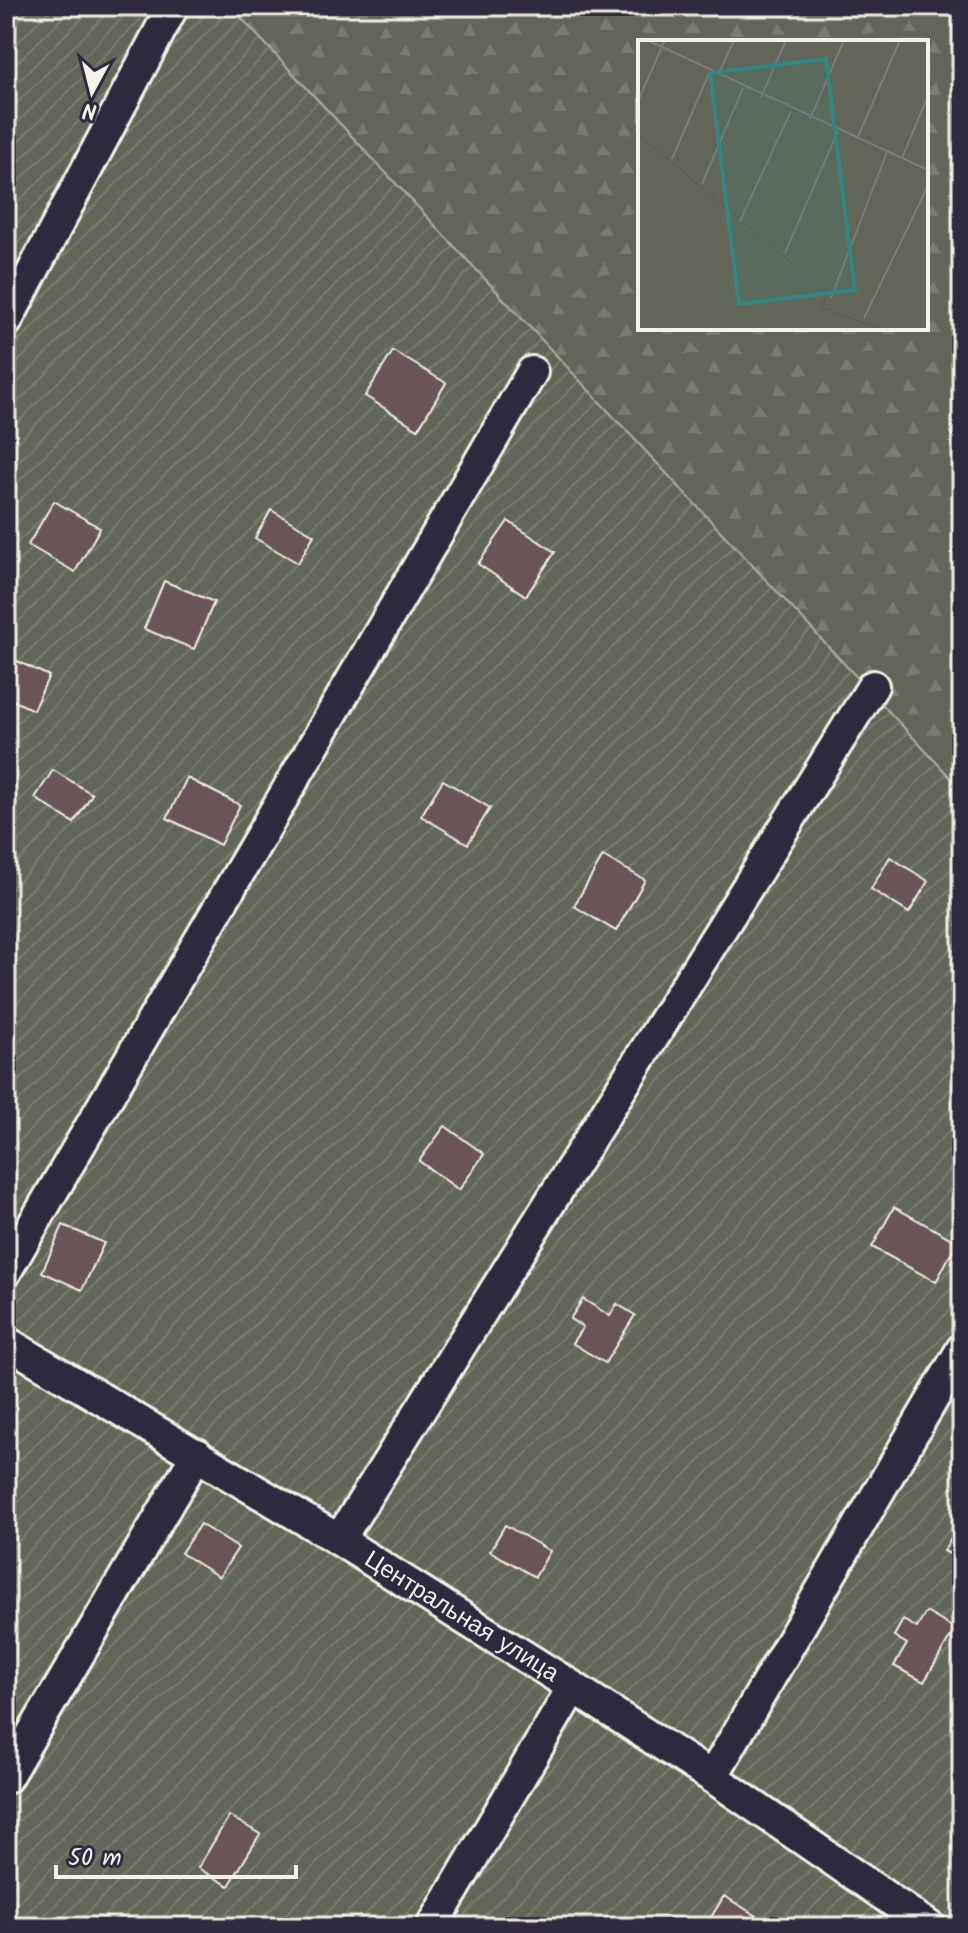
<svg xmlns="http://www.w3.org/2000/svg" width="968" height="1933" font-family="Kalam,sans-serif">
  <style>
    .forest { fill: url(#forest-firs); stroke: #abaca0; stroke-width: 2; fill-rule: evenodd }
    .garden { fill: url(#garden-furrows); stroke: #abaca0; stroke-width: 2 }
    .building { fill: #695558; stroke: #f4f1e8; stroke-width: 2 }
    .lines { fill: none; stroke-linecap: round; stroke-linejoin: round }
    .street-casing { stroke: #f4f1e8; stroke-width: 36 }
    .street { stroke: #2f2a3d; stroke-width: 30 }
    .labels { text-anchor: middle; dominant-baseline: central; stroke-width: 8; stroke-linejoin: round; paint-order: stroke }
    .street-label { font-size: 24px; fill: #f4f1e8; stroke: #2f2a3d }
    .inset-road { fill: none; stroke: #7e7a81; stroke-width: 2 }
    .view { fill: #318880; fill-opacity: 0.15; stroke: #318880; stroke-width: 4 }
    .inset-edge { fill: none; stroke: #f4f1e8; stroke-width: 4 }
  </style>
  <defs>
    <pattern id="forest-firs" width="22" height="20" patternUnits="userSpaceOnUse" patternTransform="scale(2)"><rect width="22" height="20" fill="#626658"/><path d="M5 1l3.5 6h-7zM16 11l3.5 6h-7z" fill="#797c70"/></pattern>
    <pattern id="garden-furrows" width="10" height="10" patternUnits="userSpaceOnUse" patternTransform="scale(2)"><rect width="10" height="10" fill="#626658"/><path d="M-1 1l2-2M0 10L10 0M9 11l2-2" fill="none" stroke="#797c70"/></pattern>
  </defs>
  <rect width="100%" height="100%" fill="#2f2a3d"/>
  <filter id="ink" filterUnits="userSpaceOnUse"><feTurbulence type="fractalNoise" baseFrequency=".0125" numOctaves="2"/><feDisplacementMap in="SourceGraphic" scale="16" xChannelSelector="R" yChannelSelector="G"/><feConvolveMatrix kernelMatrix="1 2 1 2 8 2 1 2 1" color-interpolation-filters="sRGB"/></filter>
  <g filter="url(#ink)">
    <path class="forest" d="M230,6H962V790ZM640,42H926V328H640Z"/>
    <path class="garden" d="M6,6H230L962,790V1927H6Z"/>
    <path class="building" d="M393,351L446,383L418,429L365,396Z
      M54,501L100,528L75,572L28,545Z
      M271,510L314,535L298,563L255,538Z
      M508,521L555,552L526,596L478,564Z
      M164,581L214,602L194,649L144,629Z
      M15,660L49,676L33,710L6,697V679Z
      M53,770L92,794L74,823L35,798Z
      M187,778L240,805L220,845L167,818Z
      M443,780L490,808L468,844L421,816Z
      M603,856L645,880L616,931L574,906Z
      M890,857L928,881L909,913L871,889Z
      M962,1108V1138L957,1137Z
      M445,1126L484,1154L459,1190L419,1161Z
      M894,1207L957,1242L936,1282L872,1247Z
      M63,1225L104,1243L82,1290L42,1272Z
      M583,1299L610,1316L617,1304L635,1315L605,1363L572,1343L583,1327L570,1319Z
      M962,1517V1560L944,1551Z
      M200,1524L238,1548L219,1577L181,1553Z
      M505,1525L550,1551L535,1577L490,1551Z
      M926,1612L955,1629L924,1682L894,1666L907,1644L894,1636L903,1620L917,1628Z
      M229,1816L260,1834L229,1886L198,1868Z
      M724,1896L775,1927H705Z"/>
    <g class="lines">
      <defs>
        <g id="street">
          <path d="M6,322L173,6"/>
          <path d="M6,1271L532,372"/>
          <path id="s1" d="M6,1342L339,1540L573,1687L712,1777L930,1927"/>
          <path d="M339,1540L873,686"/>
          <path d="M712,1777L962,1349"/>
          <path d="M6,1778L197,1454"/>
          <path d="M432,1927L573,1687"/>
        </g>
      </defs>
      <use href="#street" class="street-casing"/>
      <use href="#street" class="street"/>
    </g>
  </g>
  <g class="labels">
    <g class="street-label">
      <text stroke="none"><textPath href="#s1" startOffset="532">Центральная улица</textPath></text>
    </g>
  </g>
  <g transform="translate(638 40)">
    <rect width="290" height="290" fill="#2f2a3d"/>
    <path d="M0,94L189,253L184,267L244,290H0Z" fill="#626658"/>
    <path d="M0,0H290V290H244L184,267L189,253L0,94Z" fill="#626658"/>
    <path class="inset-road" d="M9,0L290,130M80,35L96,0M123,57L148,0M0,61L27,0M172,79L206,0M219,99L262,0M264,118L290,56M34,119L72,31M64,144L105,48M102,181L153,71M147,213L200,91M193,258L249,112M226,278L290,146"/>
    <path class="view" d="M188,19L217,250L101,264L72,33Z"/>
    <rect width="290" height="290" class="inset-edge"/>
  </g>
  <rect width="968" height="1933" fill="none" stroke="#2f2a3d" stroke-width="32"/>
  <rect x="16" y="16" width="936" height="1901" fill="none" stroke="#f4f1e8" stroke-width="3" filter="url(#ink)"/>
  <g transform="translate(92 92) rotate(187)" stroke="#2f2a3d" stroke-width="6" paint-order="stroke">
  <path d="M0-6L14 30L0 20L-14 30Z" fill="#f4f1e8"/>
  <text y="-12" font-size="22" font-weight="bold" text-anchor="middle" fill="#f4f1e8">N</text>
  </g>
  <path d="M56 1865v12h240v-12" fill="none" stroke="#f4f1e8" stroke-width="4"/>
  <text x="68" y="1865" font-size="24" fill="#f4f1e8" stroke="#2f2a3d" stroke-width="6" paint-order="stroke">50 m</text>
</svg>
